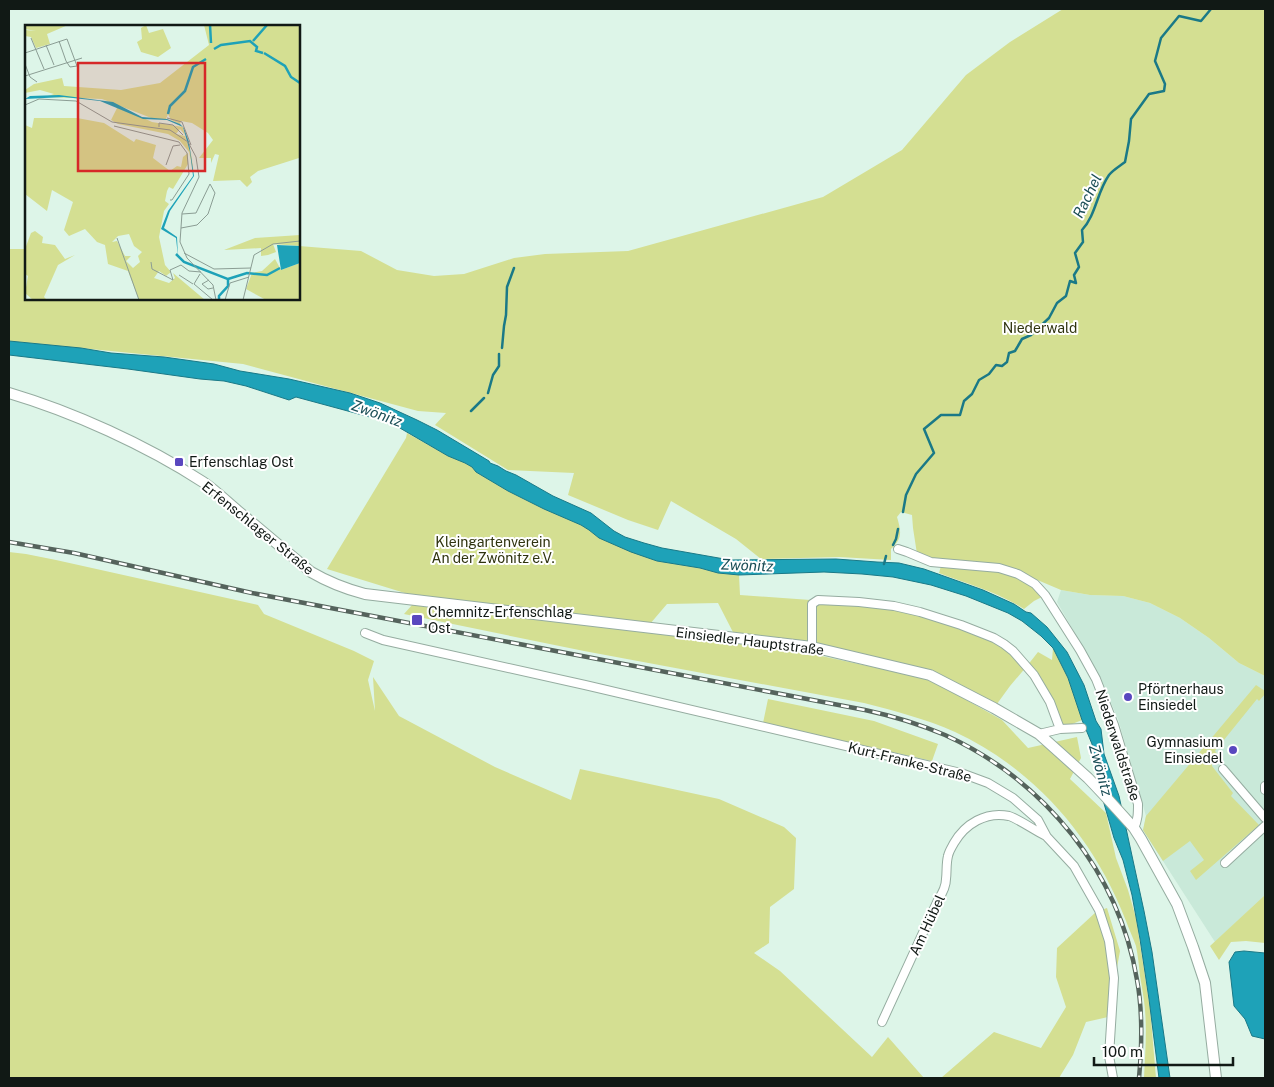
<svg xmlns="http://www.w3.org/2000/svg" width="1274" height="1087" font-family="'Public Sans',sans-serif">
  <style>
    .built { fill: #c9e9d9 }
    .green { fill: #d4df92 }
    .water { fill: #1ea2b8; stroke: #1a7987 }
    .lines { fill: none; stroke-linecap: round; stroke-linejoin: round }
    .stream { stroke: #1a7987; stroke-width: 2.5 }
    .street-casing { stroke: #95aca0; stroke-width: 10 }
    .secondary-casing { stroke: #95aca0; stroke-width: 12 }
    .street { stroke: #fff; stroke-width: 8 }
    .secondary { stroke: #fff; stroke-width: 10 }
    .rail-casing { stroke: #55635c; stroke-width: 4.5 }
    .rail { stroke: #fff; stroke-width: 2.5; stroke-dasharray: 8; stroke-linecap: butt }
    .poi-dot { fill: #5947bf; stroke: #fff; stroke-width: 2 }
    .labels { text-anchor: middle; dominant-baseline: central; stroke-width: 4; stroke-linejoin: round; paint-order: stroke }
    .park-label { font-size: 14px; fill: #2f330f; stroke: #fff }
    .poi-label { font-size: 14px; fill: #111915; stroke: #fff; text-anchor: start }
    .street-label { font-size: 14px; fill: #111915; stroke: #fff }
    .water-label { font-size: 15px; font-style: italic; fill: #1b4e57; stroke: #fff }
    .inset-river { fill: none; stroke: #1ea2b8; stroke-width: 2.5 }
    .inset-road { fill: none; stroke: #8b9d94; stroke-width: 1 }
    .view { fill: #d62828; fill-opacity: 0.15; stroke: #d62828; stroke-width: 2.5 }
    .inset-edge { fill: none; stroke: #111915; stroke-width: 2.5 }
  </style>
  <rect width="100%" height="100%" fill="#ddf5e8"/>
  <path class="built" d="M1061,590L1090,595L1123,596L1150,603L1180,618L1209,638L1239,663L1265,676V895L1215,942L1143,830L1146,816L1118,719L1098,673L1057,602Z"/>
  <path class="green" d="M1063,9H1265V676L1239,663L1209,638L1180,618L1150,603L1123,596L1090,595L1061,590L1028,576L932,559L917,554L913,528L912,515L901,512L897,517C901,531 903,538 891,549V560L839,557L761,559L736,539L671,501L658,530L628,520L568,495L574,473L508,470L435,425L446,413L418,411L243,364L9,341V249H26V299H299V246L361,251L397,270L434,276L464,274L514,258L545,254L628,251L823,197L902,150L966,75L1010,42Z
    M407,433L448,456L465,463L472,467L476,472L508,491L544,509L581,525L589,530L599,538L657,561L700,568L718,573L739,575L740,595L894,606L994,638L1027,666L1038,652L1052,660L1053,648L1068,678L1082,720L1060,729L1027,666L1010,686L994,708L930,675L812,647L736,638L718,603L667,604L644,631L812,654L929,679L1002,720L1028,748L1077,737L1081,758L1070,779L1106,813L1116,858L1128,890L1136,918L1150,1008L1156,1078H1144C1145,1056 1147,1033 1145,1010C1144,999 1142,987 1140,976C1139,966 1138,956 1136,946C1133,938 1129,929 1126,921C1094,838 1036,770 955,732C926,719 895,711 864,703L584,651L404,614L412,605L408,594L327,569L406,438Z
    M9,552L26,554L56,560L258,605L264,614L354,651L374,661L368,680L375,711L373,677L399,716L495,767L571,800L580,769L719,799L784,827L796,838L794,889L770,907L769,943L754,953L780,971L872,1057L888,1037L924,1078H9Z
    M941,566C966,569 1007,568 1027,582C1033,586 1037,592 1042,597L1034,601L1024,609C998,592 967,584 939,573Z
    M1256,685L1265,691V694L1259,701L1257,699L1215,751L1218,755L1212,762V766L1233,793L1231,796L1259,825L1196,880L1190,871L1204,860L1190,841L1163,861L1143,830L1146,816Z
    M768,699L874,721L938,744L932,761L763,723Z
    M1265,895V943L1246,941L1231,942L1219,960L1210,946Z
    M1107,908L1120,951L1108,1017L1086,1022L1073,1055L1059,1078H941L994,1032L1041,1048L1066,1007L1056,977L1057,948L1096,912Z"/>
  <path class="water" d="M9,341L81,348L111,353L164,357L214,364L240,371L289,379L350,393L380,403L417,420L437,430L489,461L490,463L498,466L506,471L516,475L553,496L591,513L614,531L625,537L644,543L662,548L730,560L836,559L877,562L899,563L924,569L983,590L1014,604L1026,612L1031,613L1047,627L1067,652L1084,685L1096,721L1101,729L1104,754L1119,796L1144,911L1152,952L1170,1078H1159L1149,999L1140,939L1132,895L1123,860L1114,838L1103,800L1092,744L1082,720L1068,678L1053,648L1041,636L1022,621L1008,613L966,596L931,585L893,577L862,574L824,572L739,575L718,573L700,568L657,561L631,552L599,538L589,530L581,525L544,509L508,491L476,472L472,467L465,463L448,456L393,424L381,420L296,397L289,400L246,386L224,381L200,379L128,369L9,355Z
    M1244,951L1265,953V1039L1252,1036L1245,1019L1234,1006L1229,962L1235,952Z"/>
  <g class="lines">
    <path class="stream" d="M502,348L504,326L506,315L507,287L514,268
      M488,393L493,375L499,366V354
      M471,411L484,398
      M903,512L906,495L916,474L934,453L924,429L941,415H960L964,401L972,394L979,380L989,374L996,365L1002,366L1007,362L1009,353L1015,351L1022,339L1031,335L1049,318L1057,303L1066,296L1070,281L1076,283L1074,275L1079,267L1075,253L1083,242L1082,230C1096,215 1097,192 1109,175C1113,170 1120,166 1125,162L1129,141L1131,119L1149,94L1164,91L1165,84L1155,61L1161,38L1179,16L1201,21L1211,9
      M893,545L896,539L898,529
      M884,564L886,556"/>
    <defs>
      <path id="street" d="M898,549L907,552L931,562L999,568L1018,574L1035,584L1045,595L1080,650L1096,679L1114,725L1138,804C1138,813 1138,820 1134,828
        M365,633L383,640L585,685L961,773L988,783L1013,798L1038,820L1047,837L1074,866L1099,910L1109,941L1114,978L1109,1056L1113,1078
        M812,647V604L818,600L859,602L894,606L920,612L961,625L994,638L1004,644L1013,651L1034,675L1050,702L1060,729
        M1039,734L1060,729L1082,728
        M1223,769L1265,818
        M1265,786V790
        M1225,863L1265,826
        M882,1022L938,900C942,894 946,887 946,879C947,871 946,864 948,856C949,851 952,847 954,843C965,824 986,811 1009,816C1017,818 1037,832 1046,836"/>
      <path id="secondary" d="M9,393C73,412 146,445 203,482C215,490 226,501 238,511C262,531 287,552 311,572C328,582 346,589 365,594L812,647L930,675L994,708L1039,734L1088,778L1105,796L1134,828L1141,839L1177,904L1193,947L1205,983L1216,1078"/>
    </defs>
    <use href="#street" class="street-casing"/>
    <use href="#secondary" class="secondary-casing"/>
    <use href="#street" class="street"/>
    <use href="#secondary" class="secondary"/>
    <defs>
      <path id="rail" d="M9,542L74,553L252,593L865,710C893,716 919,724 945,735C1044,780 1119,872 1137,980C1143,1012 1142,1045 1139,1078"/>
    </defs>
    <use href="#rail" class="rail-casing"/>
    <use href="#rail" class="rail"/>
  </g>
  <g class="poi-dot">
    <rect x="174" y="457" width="10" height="10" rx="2.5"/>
    <rect x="411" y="614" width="12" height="12" rx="2.5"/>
    <circle cx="1128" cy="697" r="5"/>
    <circle cx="1233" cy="750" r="5"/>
  </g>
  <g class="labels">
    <g class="park-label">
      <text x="1040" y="328">Niederwald</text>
      <text x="493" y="542">Kleingartenverein<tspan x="493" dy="16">An der Zwönitz e.V.</tspan></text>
    </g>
    <g class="poi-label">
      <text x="189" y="462">Erfenschlag Ost</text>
      <text x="428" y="612">Chemnitz-Erfenschlag<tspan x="428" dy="16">Ost</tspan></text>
      <text x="1138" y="689">Pförtnerhaus<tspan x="1138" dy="16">Einsiedel</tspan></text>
      <text x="1223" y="742" text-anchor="end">Gymnasium<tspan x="1223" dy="16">Einsiedel</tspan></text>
    </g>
    <g class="street-label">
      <text transform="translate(258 528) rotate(39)">Erfenschlager Straße</text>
      <text transform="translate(750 641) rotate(7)">Einsiedler Hauptstraße</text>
      <text transform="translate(1118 745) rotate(72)">Niederwaldstraße</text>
      <text transform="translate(910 762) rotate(14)">Kurt-Franke-Straße</text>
      <text transform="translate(927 925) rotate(-65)">Am Hübel</text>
    </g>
    <g class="water-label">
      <text transform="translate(1087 196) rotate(-64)">Rachel</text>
      <text transform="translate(377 413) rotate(20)">Zwönitz</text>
      <text transform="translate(747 565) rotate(2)">Zwönitz</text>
      <text transform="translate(1101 770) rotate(75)">Zwönitz</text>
    </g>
  </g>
  <g transform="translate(25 25)">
    <rect width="275" height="275" fill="#ddf5e8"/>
    <path d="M0,0H43L22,9L25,19L11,23L6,12L0,11V5L11,6L0,4ZM121,0L124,8L138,4L146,23L133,32L116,27L112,17L117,14L116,3ZM179,0H275L274,133L233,146L225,152L227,157L222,162L215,155L188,156L194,130L190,129L186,138V133H174L188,115L183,108L167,98L156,96L155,99L146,95L143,89L141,94H129L77,74L20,72L29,69L15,65L0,68V65L9,59L37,53L39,61L96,65L135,58L184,20ZM93,81L127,97L158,102L160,110L155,104L151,109L160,111L166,129L169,149L164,127L155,116L143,109L93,99L86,95ZM9,93H52L79,98L109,117L111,114L131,120L128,133L145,146L152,141L156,142L158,132L163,128V139L148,164L144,162L142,166L140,176L144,179L139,186L134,212L140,240L146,247L141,251L134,246L129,253L144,258L150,253L148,248L180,275H114L103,246L83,239L80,220L72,217L60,204L44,211L39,205L48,177L27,165L22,186L0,169V100L7,103ZM104,209L109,221L117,227L113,231L115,237L108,243L101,236L106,231H100L92,216L87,217L93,211ZM10,206L18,212L17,218L30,220L40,234L50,230L33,240L19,272L22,275H8L0,268L3,251L0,249V224L6,208ZM275,210V221L248,219L251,227L243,230L236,231V223L199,225L230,213ZM250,234L256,245L275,238V275H241L221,264L227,248L237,246Z" fill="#d4df92" fill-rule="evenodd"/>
    <path d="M34,70L88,77L117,92L142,94L155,99L159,103L164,117L169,151L145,186L139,203L152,212L153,232L151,213L136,204L143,186L168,151L165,127L158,102L142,95L118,94L75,76L39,72L0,74L5,71ZM252,220L275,221V238L256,245Z" fill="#1ea2b8"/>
    <path class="inset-river" d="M185,0L186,18M228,16L242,0M189,24L196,20L225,16L232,22L231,26L238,28M239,28L260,41L266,52L275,58M143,89L145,81L160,66L168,42L181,34M151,229L159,237L203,254V261L194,271V275M203,254L222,248L242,250L255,243"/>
    <path class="inset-road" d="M6,13L19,44M34,16L41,36M21,20L29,40M0,28L42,14L52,41L45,42L41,36M0,39L5,52L12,57M0,51L57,33M0,80L14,74L51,76L87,97L145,105L163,117L171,132L174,152L157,188L155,217L162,233L188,260L191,275M142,93L157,97L166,120M89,101L154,117L162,128L164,149M134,102V98L148,100L158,110M141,140L148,121L155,120M145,175H147L164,149M157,189L171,188L185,159M156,203L172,200L183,189L190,168L185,159M92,213L114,275M159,228L189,244L226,243M126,237L127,244L148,255M175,249L169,259L188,275M154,250L168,259M148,255L145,245L156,240L164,246L176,247M184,255L177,259L183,264L188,263M200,275L205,258L224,252M218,275L229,230L248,219L275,216"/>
    <path class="view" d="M53,38H180V146H53Z"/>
    <rect width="275" height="275" class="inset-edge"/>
  </g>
  <rect width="1274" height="1087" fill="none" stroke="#111915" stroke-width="20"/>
  <path d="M1094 1057v8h139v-8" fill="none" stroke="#111915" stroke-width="2.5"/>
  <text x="1102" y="1057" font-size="15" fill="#111915" stroke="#ffffff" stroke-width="4" paint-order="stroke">100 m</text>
</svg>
